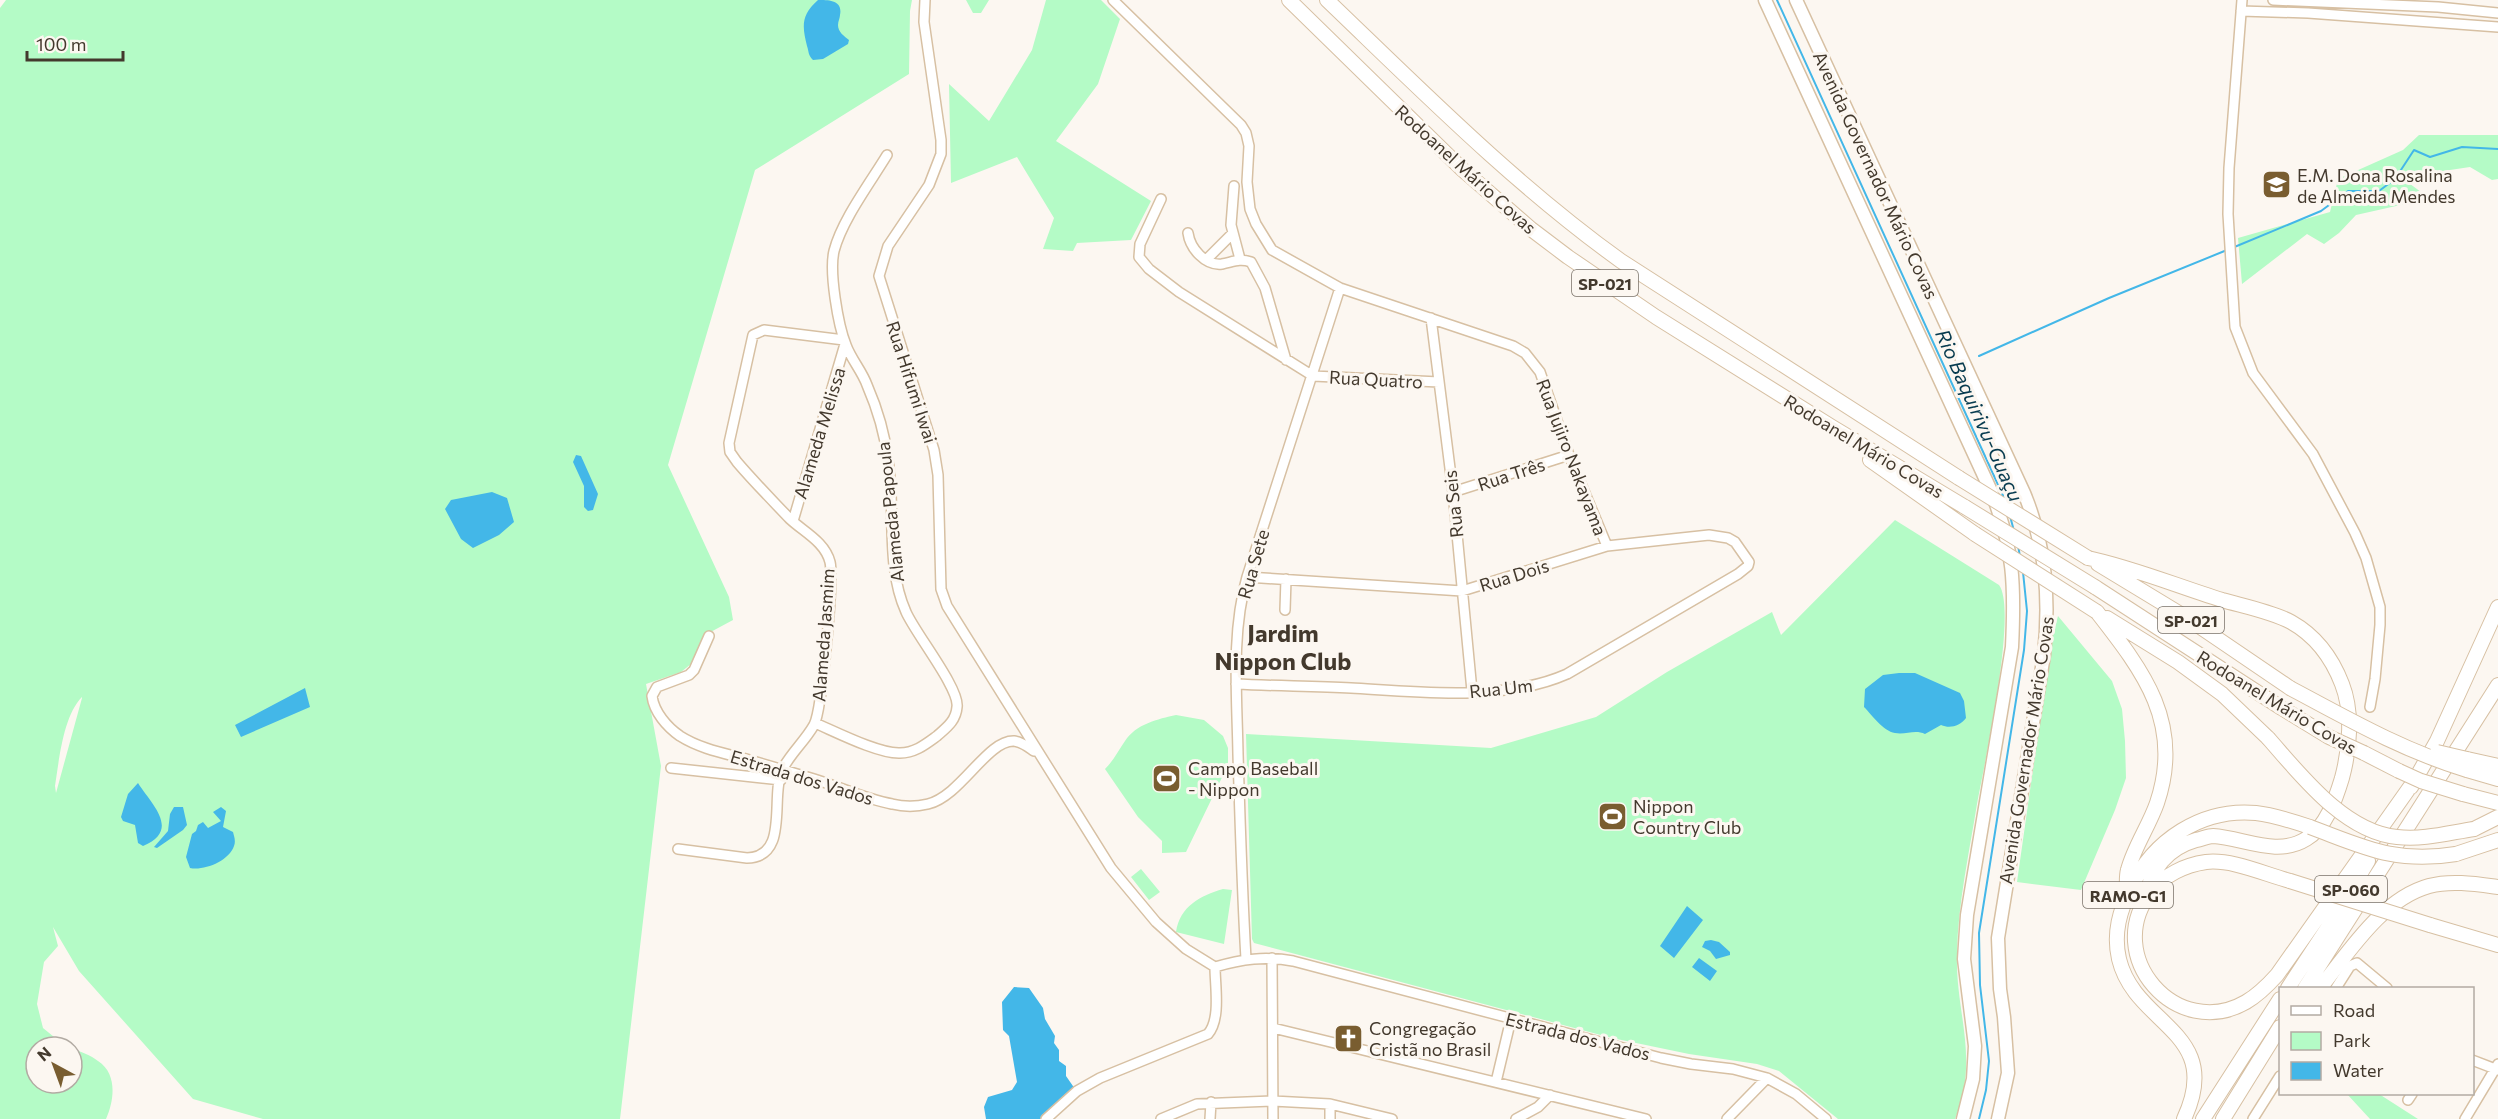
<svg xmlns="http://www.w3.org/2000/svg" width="2498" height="1119" font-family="Commissioner,sans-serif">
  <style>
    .green { fill: #b4fbc6; fill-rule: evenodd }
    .water { fill: #43b7e8 }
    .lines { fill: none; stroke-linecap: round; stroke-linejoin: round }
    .stream { stroke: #43b7e8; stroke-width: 2 }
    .minor-casing { stroke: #d7c0a3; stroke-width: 12 }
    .major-casing { stroke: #d7c0a3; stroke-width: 15 }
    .highway-casing { stroke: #d7c0a3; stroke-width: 16 }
    .minor { stroke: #fff; stroke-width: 9 }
    .major { stroke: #fff; stroke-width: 12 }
    .highway { stroke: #fff; stroke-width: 14 }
    .highway-bridge-casing { stroke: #d7c0a3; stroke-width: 16; stroke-linecap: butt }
    .highway-bridge { stroke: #fff; stroke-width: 14 }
    .labels { text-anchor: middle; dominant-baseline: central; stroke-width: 6; stroke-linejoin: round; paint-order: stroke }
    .shield { fill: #fcf7f1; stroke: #7a7268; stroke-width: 1.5 }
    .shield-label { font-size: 16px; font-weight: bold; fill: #43392d }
    .street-label { font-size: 18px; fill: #43392d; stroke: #fcf7f1 }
    .poi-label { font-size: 18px; fill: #43392d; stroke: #fcf7f1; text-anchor: start }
    .water-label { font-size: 20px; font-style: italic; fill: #073b4f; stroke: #fcf7f1 }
    .district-label { font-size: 24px; font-weight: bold; fill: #43392d; stroke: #fcf7f1 }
  </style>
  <rect width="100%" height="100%" fill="#fcf7f1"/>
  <path class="green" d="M6,0H912L910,11L909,74L755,170L668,465L729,597L733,620L705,635L691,664L681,672L646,684L661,766L620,1119H263L193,1099L79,971L53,927L58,946L44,962L37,1004L43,1028L59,1041L71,1047H36V1083H72V1048C80,1052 91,1055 98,1061C118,1074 114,1101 106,1119H0V8ZM82,697V698L56,793L55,786C59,761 63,716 82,697Z
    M966,0H989L981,13H973Z
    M1046,0H1101L1120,19L1098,84L1056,141L1151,201L1131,240L1077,243L1073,251L1043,249L1054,218L1017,157L951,183L949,84L989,121L1032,50Z
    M2419,135H2498V179L2492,180L2470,167L2410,176L2406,181L2421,192L2405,204L2356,215L2339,233L2324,244L2307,234L2242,284L2238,238L2330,212L2338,179L2403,150Z
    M1895,520L1999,585C2018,610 1984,766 1977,804C1969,854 1958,903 1957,953C1955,1014 1980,1057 1955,1119H1838L1779,1071L1757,1064L1689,1054L1612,1038L1254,943L1252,939L1246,734L1491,748L1596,717L1667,672L1772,612L1781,635Z
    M2058,616L2112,681L2122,709L2125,741L2126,778L2115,810L2081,890L2017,882L2051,642Z
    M1176,715L1204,720L1223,736L1228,748V765L1186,852L1162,853V841L1138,817L1105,769C1114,760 1118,751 1125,741C1136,724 1158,719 1176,715Z
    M1141,869L1160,892L1149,900L1131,877Z
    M1223,889L1232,890L1224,944L1176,932C1180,906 1200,896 1223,889Z
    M2347,1094H2379L2418,1119H2370Z"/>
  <path class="water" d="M818,0C829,0 843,0 840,15C840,18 838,21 838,25C838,32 844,36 849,40L848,44L823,59L813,60C808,55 809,52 807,46C802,26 801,15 818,0Z
    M576,455L581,456L598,494L593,510L588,511L584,507V486L573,462Z
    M492,492L507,498L514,522L499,535L473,548L461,539L445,509L451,500Z
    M1899,673H1915L1960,693L1964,701L1966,718C1960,726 1950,729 1941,725L1925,734C1915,729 1906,735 1895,733C1883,731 1872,715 1864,707L1865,689L1883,675Z
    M305,688L310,707L241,737L235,725Z
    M138,783C152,805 181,830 143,846L138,843L135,825L123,821L121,817L128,794Z
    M174,807H183L187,825L183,830L157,848L154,847L168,831L170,814Z
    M221,807L226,811L223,827L233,832C234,836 236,841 234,846C229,861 204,871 190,868L186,857L192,834L196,831L198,825L203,822L208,828L221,821L213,812Z
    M1687,906L1703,920L1674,958L1660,946Z
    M1711,940L1719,942L1730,952V955L1716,959L1710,951L1702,947L1705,941Z
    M1699,958L1717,971L1710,981L1692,967Z
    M1014,987L1029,988L1043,1008L1045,1019L1055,1036L1054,1043L1059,1050V1061L1066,1066V1076L1075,1089L1041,1119H986L984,1107L988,1097L1012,1090L1017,1082L1009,1036L1003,1030L1002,1002Z"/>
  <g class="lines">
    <path class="stream" d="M1777,0L2005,500
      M2232,248L2321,211L2348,191H2379L2395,179L2414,150L2430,157L2462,147L2498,149
      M1979,356L2109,298L2227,250
      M2010,516L2014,531
      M2018,545L2020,557
      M1979,1119L1986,1090L1989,1061L1980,985L1979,933L2024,650L2027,611L2023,572"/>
    <defs>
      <path id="minor" d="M925,0L924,22L941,140V154L929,185L888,246L879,276L934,450L938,475L941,589L947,606L1111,868L1156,922L1186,949L1215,967
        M1113,0L1241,125L1246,133L1249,146L1247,182L1250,209L1256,224L1272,250L1340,288L1513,346L1525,353L1540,372L1569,455L1607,546
        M2242,0L2229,168L2228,214L2235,327L2253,373L2313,454L2355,533L2366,558L2380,607V625L2375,679L2370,707
        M2273,0L2438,7L2498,13
        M2241,11L2308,13L2498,27
        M1234,186L1231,225L1240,259
        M1161,199L1140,244L1139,257L1149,269L1179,292L1313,376L1439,382
        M1188,233C1190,248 1205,266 1222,264C1233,262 1239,258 1251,262L1265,288L1286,360
        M1207,259L1233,233
        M1431,318L1453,492L1472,691
        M1453,492L1569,455
        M793,521L845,344
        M1285,610L1286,579
        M709,636L694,670L689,675L657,687L652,696C654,712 667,727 680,736C702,750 729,754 753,761C773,767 794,773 814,779C840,787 865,799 892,804C904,807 916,807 928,804C961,796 987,740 1014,741C1022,742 1028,747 1034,751
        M1236,684C1274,686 1313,686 1351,688C1418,692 1504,702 1567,674L1738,574L1748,566L1749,562L1735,542L1728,538L1709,535L1607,546L1462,591L1247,577
        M815,723C836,732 879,754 900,753C915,753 926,744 937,736C946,728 956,721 957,707C960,689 915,633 906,612C885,566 896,509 888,460C885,435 877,408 867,385C862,371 851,359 846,345C838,325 829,272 834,251C842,220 870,183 887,155
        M671,768L781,780
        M678,849L747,858C790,857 770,797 782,770C790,754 805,741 814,725C822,710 834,578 830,562C825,542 804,532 790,519C772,500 754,482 737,462L730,452L729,443L753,335L764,330L844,340
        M1272,958L1273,1119
        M1246,959C1242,890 1240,822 1238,754C1237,695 1231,633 1247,577L1340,288
        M1215,967C1242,959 1265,956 1293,961L1661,1058L1691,1064L1733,1069L1767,1078L1796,1094L1826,1119
        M2336,988L2350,966L2357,963L2387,988
        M1273,1028L1646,1119
        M2472,1060L2498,1070
        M1496,1082L1511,1019
        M2408,1100L2412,1094
        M1046,1119L1077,1091L1100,1078L1208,1034C1221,1019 1215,986 1215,967
        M1161,1119L1197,1104L1273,1101L1330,1104L1392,1119
        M1210,1119L1211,1102
        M1330,1119V1104
        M1516,1119L1538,1107L1550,1095
        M1727,1119L1767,1078
        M2253,1119L2280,1076
        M2465,1119L2498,1064"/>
      <path id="major" d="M1765,0L1991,491C2014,549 2015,585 2012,647L1967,915L1964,959L1975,1046L1973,1079L1963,1119
        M1796,0L2024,493C2046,546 2050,598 2044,655L1998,938L2000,989L2004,1017L2008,1073L1998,1119"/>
      <path id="highway" d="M1289,0L1463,170L1531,229L1568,257L1656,317L1832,427L1965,507
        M1327,0C1422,91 1514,184 1621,261L1959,478
        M1870,460L1975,534
        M2088,558C2134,568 2177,586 2222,600C2243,606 2273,612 2291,622C2316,636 2332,658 2342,684C2353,712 2350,748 2342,778C2336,798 2326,828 2306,839C2277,857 2244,838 2213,836C2208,836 2202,839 2196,840C2168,848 2150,869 2146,898
        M2098,564L2187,618L2290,688
        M2095,587L2280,707
        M2097,612C2143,671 2184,723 2157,803C2149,826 2134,847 2128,870C2126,877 2127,886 2127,893
        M2107,618L2178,662L2222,694L2268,738
        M2364,753L2399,771
        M2467,759L2498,766
        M2467,770L2498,779
        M2411,787L2437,741L2498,607
        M2463,794L2498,803
        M2474,829L2498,817
        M2456,854L2498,840
        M2290,881C2264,874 2232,859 2206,862C2185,865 2164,875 2151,892C2101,956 2177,1042 2246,1002C2258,995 2268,985 2277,975L2410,787
        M2430,925L2498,945
        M2288,988L2336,915L2368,861
        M2305,988L2498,685
        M2320,988C2349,952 2382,899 2429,886C2451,880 2476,884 2498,887
        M2184,1119C2225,1031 2135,1026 2119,959C2113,933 2120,910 2131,888C2153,840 2202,808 2256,813C2274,815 2292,821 2310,827
        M2203,1119L2280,999
        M2223,1119L2280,1027"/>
    </defs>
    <use href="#minor" class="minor-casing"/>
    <use href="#major" class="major-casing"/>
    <use href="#highway" class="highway-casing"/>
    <use href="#minor" class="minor"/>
    <use href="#major" class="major"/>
    <use href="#highway" class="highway"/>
    <defs>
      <path id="highway-bridge" d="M1959,478L2088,558
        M1965,507L2095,587
        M1975,534L2097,612
        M2290,688C2348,719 2404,751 2467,770
        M2280,707L2329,737L2364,753
        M2268,738C2300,774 2344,832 2397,837C2423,840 2448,833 2474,829
        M2437,752L2467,759
        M2399,771L2421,781L2463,794
        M2310,827C2364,847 2395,864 2456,854
        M2290,881L2430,925"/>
    </defs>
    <use href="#highway-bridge" class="highway-bridge-casing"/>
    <use href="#highway-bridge" class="highway-bridge"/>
  </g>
  <defs>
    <symbol id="school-square" viewBox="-11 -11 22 22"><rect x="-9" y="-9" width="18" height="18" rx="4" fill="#795d30" stroke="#fcf7f1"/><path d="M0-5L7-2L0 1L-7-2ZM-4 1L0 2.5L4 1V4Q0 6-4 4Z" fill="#fff"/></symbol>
    <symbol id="stadium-square" viewBox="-11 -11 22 22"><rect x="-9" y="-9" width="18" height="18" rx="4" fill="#795d30" stroke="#fcf7f1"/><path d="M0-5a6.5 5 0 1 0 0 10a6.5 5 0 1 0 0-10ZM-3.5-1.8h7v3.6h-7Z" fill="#fff"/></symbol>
    <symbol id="church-square" viewBox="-11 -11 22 22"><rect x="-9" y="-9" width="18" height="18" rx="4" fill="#795d30" stroke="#fcf7f1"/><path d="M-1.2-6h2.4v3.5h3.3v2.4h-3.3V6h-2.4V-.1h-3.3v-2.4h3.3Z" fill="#fff"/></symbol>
  </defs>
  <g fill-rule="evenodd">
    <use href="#school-square" x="2260" y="168" width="33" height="33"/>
    <use href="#stadium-square" x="1150" y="762" width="33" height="33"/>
    <use href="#stadium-square" x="1596" y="800" width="33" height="33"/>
    <use href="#church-square" x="1332" y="1022" width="33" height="33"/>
  </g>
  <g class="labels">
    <g class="shield">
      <rect x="1572" y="270" width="66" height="26" rx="4.5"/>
      <rect x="2158" y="607" width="66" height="26" rx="4.5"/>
      <rect x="2315" y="876" width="72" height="26" rx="4.5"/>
      <rect x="2083" y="882" width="90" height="26" rx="4.5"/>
    </g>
    <g class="shield-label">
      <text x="1605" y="283">SP-021</text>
      <text x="2191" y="620">SP-021</text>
      <text x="2351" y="889">SP-060</text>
      <text x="2128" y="895">RAMO-G1</text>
    </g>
    <g class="street-label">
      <text transform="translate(1466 169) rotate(42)">Rodoanel Mário Covas</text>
      <text transform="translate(1876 175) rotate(65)">Avenida Governador Mário Covas</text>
      <text transform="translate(1376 379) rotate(3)">Rua Quatro</text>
      <text transform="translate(912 382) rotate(72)">Rua Hifumi Iwai</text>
      <text transform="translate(819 433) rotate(-73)">Alameda Melissa</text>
      <text transform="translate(1864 446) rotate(31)">Rodoanel Mário Covas</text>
      <text transform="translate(1572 457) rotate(69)">Rua Jujiro Nakayama</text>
      <text transform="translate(1511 474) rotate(-18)">Rua Três</text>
      <text transform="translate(1453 504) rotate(-96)">Rua Seis</text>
      <text transform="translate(890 512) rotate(-96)">Alameda Papoula</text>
      <text transform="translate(1253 564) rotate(-74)">Rua Sete</text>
      <text transform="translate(1514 575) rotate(-17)">Rua Dois</text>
      <text transform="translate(823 635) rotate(-86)">Alameda Jasmim</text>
      <text transform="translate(1501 688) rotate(-6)">Rua Um</text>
      <text transform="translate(2277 702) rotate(31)">Rodoanel Mário Covas</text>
      <text transform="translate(2026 750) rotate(-81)">Avenida Governador Mário Covas</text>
      <text transform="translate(802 777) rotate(17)">Estrada dos Vados</text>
      <text transform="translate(1578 1036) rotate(14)">Estrada dos Vados</text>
    </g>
    <g class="poi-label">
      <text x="2297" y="175">E.M. Dona Rosalina<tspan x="2297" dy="21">de Almeida Mendes</tspan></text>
      <text x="1188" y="768">Campo Baseball<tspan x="1188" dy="21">- Nippon</tspan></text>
      <text x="1633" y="806">Nippon<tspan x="1633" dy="21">Country Club</tspan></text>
      <text x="1369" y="1028">Congregação<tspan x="1369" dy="21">Cristã no Brasil</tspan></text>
    </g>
    <g class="water-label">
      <text transform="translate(1980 415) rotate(66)">Rio Baquirivu-Guaçu</text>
    </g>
    <g class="district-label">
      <text x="1283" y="632">Jardim<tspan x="1283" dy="28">Nippon Club</tspan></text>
    </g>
  </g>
  <rect x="2279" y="987" width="195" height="108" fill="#fcf7f1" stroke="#b2aba3" stroke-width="1.5"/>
  <rect x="2291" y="1006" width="30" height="9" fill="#ffffff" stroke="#b2aba3" stroke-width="1.5"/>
  <text x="2333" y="1017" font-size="18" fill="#43392d">Road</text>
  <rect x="2291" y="1032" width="30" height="18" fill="#b4fbc6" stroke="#b2aba3" stroke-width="1.5"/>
  <text x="2333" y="1047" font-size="18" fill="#43392d">Park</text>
  <rect x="2291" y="1062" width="30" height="18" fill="#43b7e8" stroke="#b2aba3" stroke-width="1.5"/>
  <text x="2333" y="1077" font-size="18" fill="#43392d">Water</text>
  <g transform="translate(54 1065) rotate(319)"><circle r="28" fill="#fcf7f1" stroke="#b2aba3" stroke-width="1.5"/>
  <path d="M0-4.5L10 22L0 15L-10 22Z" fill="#795d30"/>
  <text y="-9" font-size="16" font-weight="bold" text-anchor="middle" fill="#43392d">N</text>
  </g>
  <path d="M27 51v9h96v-9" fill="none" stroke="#43392d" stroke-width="3"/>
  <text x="36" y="51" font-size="18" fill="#43392d" stroke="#fcf7f1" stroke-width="4.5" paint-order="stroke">100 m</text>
</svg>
